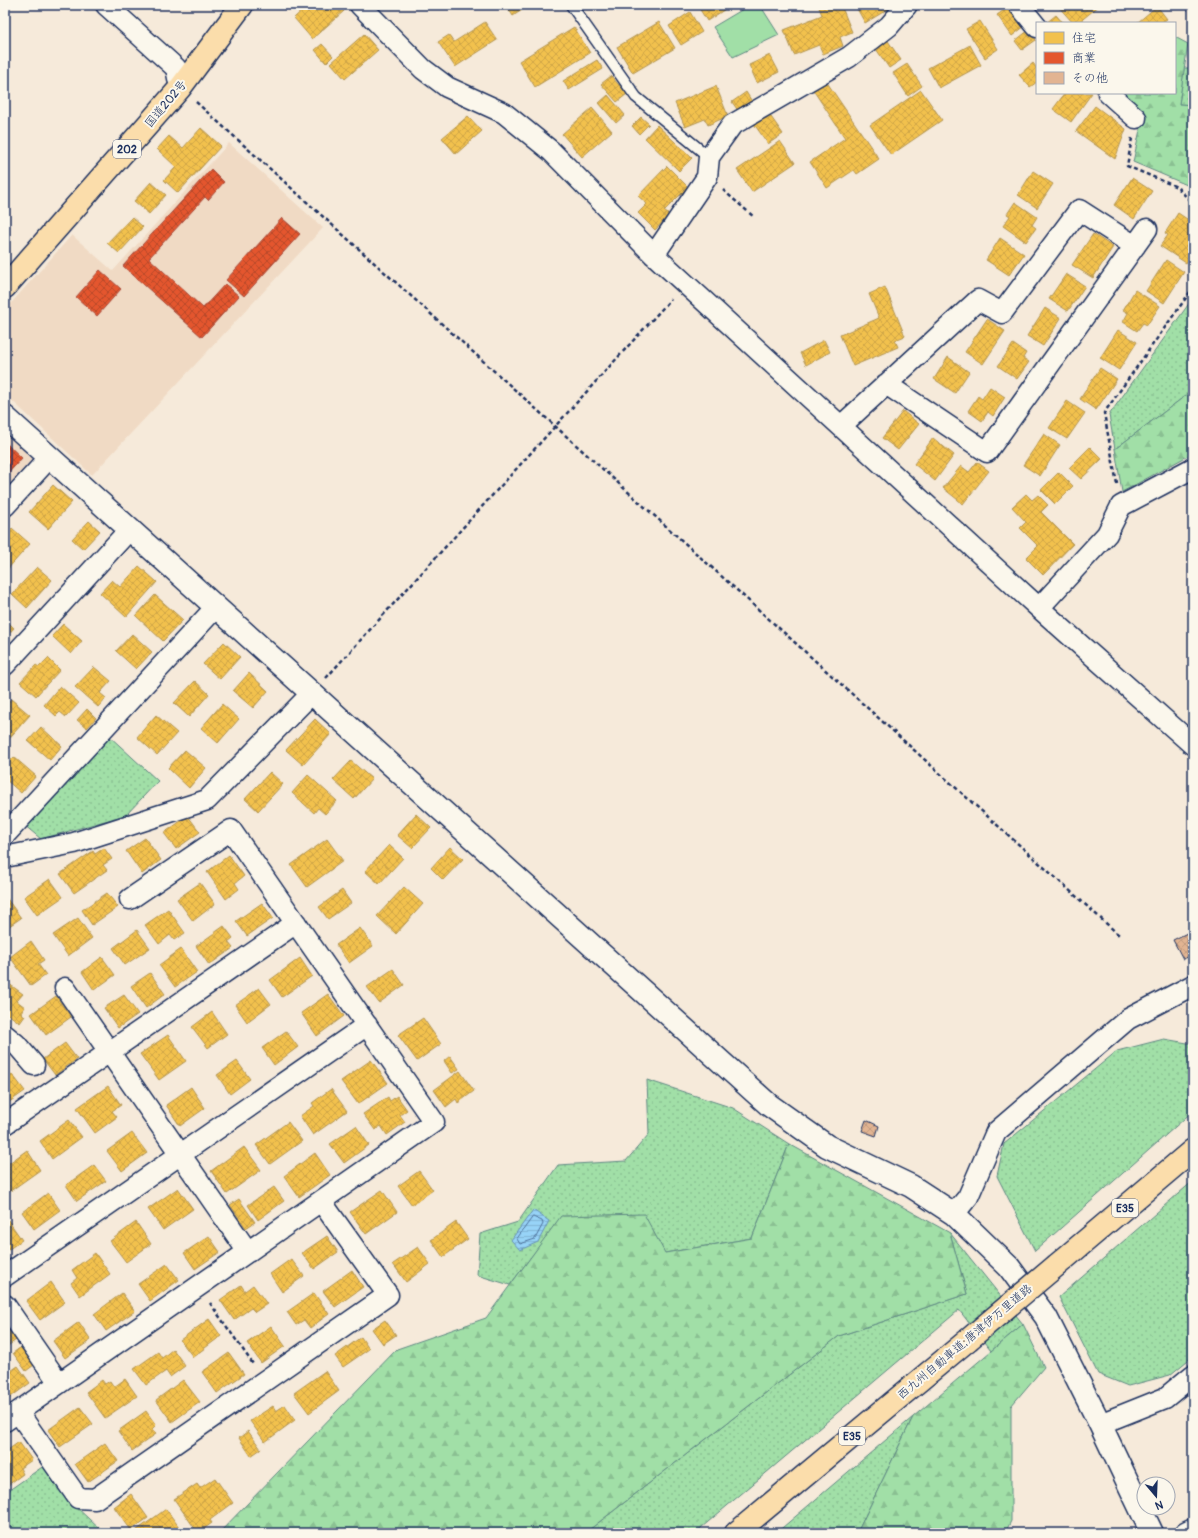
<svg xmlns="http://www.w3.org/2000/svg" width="1198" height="1538" font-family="Pangolin,'Klee One',sans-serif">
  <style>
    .built { fill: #f0dac4 }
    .grass { fill: url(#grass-dots); stroke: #5e8782 }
    .forest { fill: url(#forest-firs); stroke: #5e8782 }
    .garden { fill: #a1dfa7; stroke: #5e8782 }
    .water { fill: url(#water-rules); stroke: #6591ba }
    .homes { fill: url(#homes-cross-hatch); stroke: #b29553 }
    .shops { fill: url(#shops-cross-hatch); stroke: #a84b3c }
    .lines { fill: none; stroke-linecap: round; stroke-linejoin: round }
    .shore { stroke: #4d719b; stroke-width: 1 }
    .building { fill: url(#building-cross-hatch); stroke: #1b2f5e }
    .lane-casing { stroke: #1b2f5e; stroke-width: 13 }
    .street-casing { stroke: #1b2f5e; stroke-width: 23 }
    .secondary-casing { stroke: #1b2f5e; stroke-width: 25 }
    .highway-casing { stroke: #1b2f5e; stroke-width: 25 }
    .path { stroke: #1b2f5e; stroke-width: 2.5; stroke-dasharray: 4 3; stroke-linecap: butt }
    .lane { stroke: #fbf7ec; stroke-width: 10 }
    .street { stroke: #fbf7ec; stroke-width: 20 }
    .secondary { stroke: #fbf7ec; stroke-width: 22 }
    .highway { stroke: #fbddab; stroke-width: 22 }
    .highway-bridge-casing { stroke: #1b2f5e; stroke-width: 25; stroke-linecap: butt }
    .highway-bridge { stroke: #fbddab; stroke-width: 22 }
    .labels { text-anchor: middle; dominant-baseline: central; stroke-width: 4; stroke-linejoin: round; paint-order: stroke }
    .shield { fill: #fbf7ec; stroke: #5e6b89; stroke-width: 1 }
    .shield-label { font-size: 11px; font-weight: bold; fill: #1b2f5e }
    .street-label { font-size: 12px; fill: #1b2f5e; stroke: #fbf7ec }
  </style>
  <defs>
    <pattern id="grass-dots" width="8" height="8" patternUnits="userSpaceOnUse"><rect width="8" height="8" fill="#a1dfa7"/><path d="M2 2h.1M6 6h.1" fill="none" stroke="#8ac092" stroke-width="1.8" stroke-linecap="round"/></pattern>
    <pattern id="forest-firs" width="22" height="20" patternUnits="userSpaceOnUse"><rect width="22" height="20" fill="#a1dfa7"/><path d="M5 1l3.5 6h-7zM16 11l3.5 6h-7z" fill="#8ac092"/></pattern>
    <pattern id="water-rules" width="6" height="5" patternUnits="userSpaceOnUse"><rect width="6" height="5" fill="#97d3f7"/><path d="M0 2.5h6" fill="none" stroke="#82b5d6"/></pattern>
    <pattern id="homes-cross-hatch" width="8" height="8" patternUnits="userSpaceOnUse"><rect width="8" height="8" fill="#f2c14e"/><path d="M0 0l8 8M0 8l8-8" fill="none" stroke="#cfa646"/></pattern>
    <pattern id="shops-cross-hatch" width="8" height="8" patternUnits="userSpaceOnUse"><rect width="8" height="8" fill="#e4572e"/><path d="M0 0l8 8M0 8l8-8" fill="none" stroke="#b8482a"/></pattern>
    <pattern id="building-cross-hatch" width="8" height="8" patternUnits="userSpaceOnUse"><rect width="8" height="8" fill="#e2b492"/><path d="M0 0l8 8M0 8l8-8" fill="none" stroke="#c19b80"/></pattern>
  </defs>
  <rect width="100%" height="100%" fill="#f6eada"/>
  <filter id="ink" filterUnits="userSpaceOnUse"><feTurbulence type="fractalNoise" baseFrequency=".025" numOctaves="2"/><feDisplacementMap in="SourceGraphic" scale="8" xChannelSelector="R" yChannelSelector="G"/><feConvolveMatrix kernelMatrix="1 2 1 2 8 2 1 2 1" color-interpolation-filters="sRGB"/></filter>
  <g filter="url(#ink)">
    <path class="built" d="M229,143L323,228L92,475L5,394V310L72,235L113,271Z
      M5,433L35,461L5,492Z"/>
    <path class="grass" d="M1184,68H1193V105L1179,104Z
      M1193,298V390L1115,449L1109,415Z
      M107,734L158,781L126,815L41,839L24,825Z
      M1164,1039L1193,1044V1111L1035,1251L997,1176L1004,1144L1117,1051Z
      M647,1080L733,1108L789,1144L752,1238L665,1253L562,1216L510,1285L477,1275L480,1234L518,1222L558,1165L626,1161L649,1134Z
      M1193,1181V1356L1170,1375L1128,1386L1098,1374L1059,1297Z
      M950,1233L1023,1324L991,1351L959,1310L695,1533H585L839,1336L967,1294Z
      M913,1417L857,1533H776Z
      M45,1465L74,1505L104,1533H17L5,1530V1493Z"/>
    <path class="forest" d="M1175,37L1188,44L1179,104L1193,105V191L1187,185L1133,162L1143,116L1122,93H1175Z
      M1193,390V453L1122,492L1115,449Z
      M789,1144L950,1233L967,1294L839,1336L585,1533H219L397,1349L486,1318L561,1216L644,1214L665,1253L752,1238Z
      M1023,1324L1044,1367L1011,1406V1521L1005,1533H857L913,1417Z"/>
    <path class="garden" d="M750,5H760L779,35L733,57L713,27Z"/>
    <path class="water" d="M533,1210L549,1221L538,1242L520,1250L511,1240Z"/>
    <path class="homes" d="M308,5H339L344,11L312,39L294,18Z
      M506,5H527L528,6L513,16Z
      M703,5H725L727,8L707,21L699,8Z
      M818,5H841L852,32L840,37L843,46L823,54L819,45L794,55L784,30L822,15Z
      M855,5H895L865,23Z
      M1057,5H1100L1078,23H1073Z
      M1010,6L1025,26L1012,36L997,15Z
      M1157,6L1167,19L1162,23H1137Z
      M690,12L702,32L681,45L669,26Z
      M1056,15L1063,23H1046Z
      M980,21L998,49L985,58L966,29Z
      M485,22L497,40L455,67L438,42L449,35L454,42Z
      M659,22L675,48L633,73L617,47Z
      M574,27L590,53L535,87L519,61Z
      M1029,30L1036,40L1022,50L1015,41Z
      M364,34L378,50L345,79L331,63Z
      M886,38L901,60L889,68L874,46Z
      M322,44L333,56L326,63L315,50Z
      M970,45L981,65L939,88L928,68Z
      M770,55L779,72L757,83L749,65Z
      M597,60L603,69L569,90L563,81Z
      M1033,63L1037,68V82L1030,87L1019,75Z
      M907,64L922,86L908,96L893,73Z
      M611,76L627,94L617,102L601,84Z
      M824,78L879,159L857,174L854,170L827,188L810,162L845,138L811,87Z
      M716,86L728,116L708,125L705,119L685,127L675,103Z
      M921,90L942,120L891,155L870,125Z
      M746,92L753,103L739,112L732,102Z
      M1065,93H1092L1071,122L1053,109Z
      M608,95L625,115L616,123L599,103Z
      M1095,106L1126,129L1115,159L1076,131Z
      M592,108L612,131L582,157L562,134Z
      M769,114L783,134L768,144L754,124Z
      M468,116L482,131L456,154L442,138Z
      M641,117L649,124L639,134L632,126Z
      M657,125L692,158L679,171L645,138Z
      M201,128L221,146L178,193L164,180L176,167L157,149L169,136L183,148Z
      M780,141L795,163L752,192L737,170Z
      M667,166L688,187L664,211L669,215L655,230L638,213L647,204L638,196Z
      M1033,171L1053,184L1037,208L1018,195Z
      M1132,178L1152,191L1134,219L1114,205Z
      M151,182L166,195L149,214L134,201Z
      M1015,202L1037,217L1032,225L1036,228L1026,242L1003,226L1010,216L1007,214Z
      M1178,213L1193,223V241L1188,248L1193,251V253L1186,263L1160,246L1168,235L1165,233Z
      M132,217L143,227L119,253L107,243Z
      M1093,234L1113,247L1093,278L1072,265Z
      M1000,238L1024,254L1009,275L986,260Z
      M1166,260L1184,272L1164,303L1146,291Z
      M1066,274L1085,286L1068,311L1049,299Z
      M885,287L905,336L895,340L898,347L853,366L840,335L879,318L869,294Z
      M1135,290L1160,306L1147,325L1143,323L1137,331L1123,322L1128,313L1123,310Z
      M1045,308L1061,318L1043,346L1027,336Z
      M987,319L1005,331L983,364L965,352Z
      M1118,330L1137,342L1119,370L1100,358Z
      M824,340L830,352L806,365L800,353Z
      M1013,344L1026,353L1023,358L1029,362L1017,379L998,366Z
      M948,357L969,372L955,393L934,379Z
      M1100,368L1117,379L1096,410L1080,399Z
      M990,387L1005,397L993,416L988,412L982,421L968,411L978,396L982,399Z
      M1067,401L1085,413L1067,439L1049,428Z
      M903,411L919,424L898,450L882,438Z
      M1044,434L1060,445L1040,476L1023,465Z
      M933,438L954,455L935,481L914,464Z
      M1090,447L1102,459L1081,479L1069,468Z
      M977,462L989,471L963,504L943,488L961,466L969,472Z
      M1059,472L1073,486L1055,504L1041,490Z
      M53,485L72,502L48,529L29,512Z
      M1026,494L1032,500L1038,495L1048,505L1041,512L1073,544L1043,575L1026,558L1038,546L1020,528L1026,522L1012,507Z
      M89,521L100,531L83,549L72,539Z
      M12,528L30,544L5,572V536Z
      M139,566L157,582L126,617L100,593L112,580L120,587Z
      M37,567L52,580L27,608L12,594Z
      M155,595L183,620L163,641L136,616Z
      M5,619L14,628L5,638Z
      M63,624L82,641L71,654L52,636Z
      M132,634L152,652L136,669L116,651Z
      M224,642L240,657L220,679L203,664Z
      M48,658L60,670L36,696L20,682L36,665L39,667Z
      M94,667L111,681L100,693L106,698L98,707L75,687Z
      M249,673L268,691L253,708L233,691Z
      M195,681L209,694L189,717L174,703Z
      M60,686L79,703L66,717L60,712L56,716L44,705Z
      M11,699L30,715L5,743V706Z
      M222,704L239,719L218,743L201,728Z
      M87,709L96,718L87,728L77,720Z
      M156,715L177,733L157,755L137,737Z
      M315,719L331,734L303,765L286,750Z
      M41,727L62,746L50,760L28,741Z
      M185,750L206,768L189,788L168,768Z
      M14,757L36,776L21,793L5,779V766Z
      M351,761L372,779L354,799L333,780Z
      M270,772L283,784L258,811L245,799Z
      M308,775L337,801L325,814L318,808L314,813L292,793Z
      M416,814L431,828L412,848L397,835Z
      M188,816L200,832L176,849L164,833Z
      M145,838L161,860L142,874L126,851Z
      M327,839L343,861L307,887L291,865Z
      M389,845L403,858L379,884L365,871Z
      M450,847L463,859L443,880L431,868Z
      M104,848L112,859L103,865L107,870L74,893L60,874L93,851L95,854Z
      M229,855L244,876L235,883L239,889L226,899L207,872Z
      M50,879L63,897L37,915L24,897Z
      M200,883L215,904L193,921L177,899Z
      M404,887L423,904L396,934L377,916Z
      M342,890L351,903L328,919L319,907Z
      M107,893L118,907L92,925L82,910Z
      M5,896L21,918L5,929Z
      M262,903L273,918L247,936L236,921Z
      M168,909L185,933L174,940L170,935L159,944L145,925Z
      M78,918L92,938L68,956L53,935Z
      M224,926L233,938L228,942L233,948L209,965L196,946Z
      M360,928L373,946L349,963L336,945Z
      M137,930L150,948L125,965L113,948Z
      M31,941L44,960L38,964L46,975L31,986L10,957Z
      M181,949L197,972L175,987L159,965Z
      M102,957L115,975L94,990L82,972Z
      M300,958L312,976L282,997L270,980Z
      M393,969L404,985L379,1003L367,987Z
      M150,973L165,994L146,1008L131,986Z
      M5,981L23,994L17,1001L25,1007L21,1013L25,1016L20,1023L5,1012Z
      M259,988L271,1004L247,1022L235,1005Z
      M328,994L344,1016L317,1036L301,1013Z
      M124,995L138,1014L118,1028L104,1008Z
      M56,996L71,1017L46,1035L31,1014Z
      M212,1012L227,1034L208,1048L192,1027Z
      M423,1018L441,1044L417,1061L398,1035Z
      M286,1031L298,1047L274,1065L262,1048Z
      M168,1035L186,1061L159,1080L140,1054Z
      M65,1043L77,1059L55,1075L43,1059Z
      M450,1056L459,1069L452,1073L444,1061Z
      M371,1060L388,1083L358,1104L341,1081Z
      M237,1061L250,1079L230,1094L217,1075Z
      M460,1071L474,1091L458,1103L456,1099L446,1107L434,1090Z
      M12,1074L25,1091L5,1105V1079Z
      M108,1086L121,1105L112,1111L117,1117L95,1133L77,1108Z
      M191,1087L205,1108L180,1126L166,1105Z
      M331,1089L347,1111L313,1135L300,1116L314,1106L312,1103Z
      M397,1096L407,1110L400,1115L405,1122L387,1135L381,1126L375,1130L363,1114L388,1097L390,1101Z
      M69,1120L82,1137L52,1159L40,1141Z
      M288,1122L302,1141L270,1164L256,1145Z
      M356,1126L369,1145L344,1163L330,1144Z
      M132,1133L147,1153L122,1171L107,1151Z
      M244,1147L261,1170L227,1194L211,1171Z
      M27,1150L40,1170L9,1192L5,1186V1166Z
      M315,1153L330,1175L299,1197L284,1176Z
      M94,1165L106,1181L77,1201L66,1185Z
      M419,1171L433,1190L412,1205L398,1186Z
      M274,1187L284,1201L258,1220L248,1205Z
      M178,1188L193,1209L163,1230L148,1209Z
      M382,1190L397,1212L366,1234L350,1212Z
      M48,1193L60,1210L34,1229L22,1212Z
      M239,1199L255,1222L246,1228L230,1205Z
      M8,1220L22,1240L5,1252V1222Z
      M136,1222L151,1244L126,1262L110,1241Z
      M456,1222L468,1239L443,1257L431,1240Z
      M209,1236L220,1252L195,1269L184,1253Z
      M327,1236L338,1252L314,1269L302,1253Z
      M418,1247L430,1264L406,1282L393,1264Z
      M95,1253L110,1274L80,1296L71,1283L77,1278L72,1270Z
      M291,1259L304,1276L282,1292L270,1274Z
      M167,1264L179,1280L150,1301L138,1284Z
      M352,1270L363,1287L335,1307L323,1291Z
      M51,1282L65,1302L40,1320L26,1301Z
      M241,1285L245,1291L253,1285L267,1304L255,1312L251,1308L234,1320L220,1300Z
      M122,1293L135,1311L106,1331L94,1314Z
      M314,1293L329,1314L310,1328L304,1320L296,1325L287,1312Z
      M209,1319L221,1336L193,1357L180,1340Z
      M385,1320L396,1335L383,1344L372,1329Z
      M79,1322L91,1340L65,1358L53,1341Z
      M5,1324L16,1340L5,1348Z
      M271,1326L285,1346L261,1363L247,1343Z
      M361,1337L369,1349L343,1367L335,1356Z
      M21,1347L34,1365L26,1371L13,1353Z
      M173,1349L185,1366L170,1377L166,1371L146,1385L134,1369L158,1352L162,1358Z
      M229,1353L244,1374L217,1393L202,1372Z
      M18,1366L30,1383L8,1399L5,1394V1375Z
      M325,1371L339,1391L309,1413L294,1393Z
      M125,1379L137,1396L105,1418L86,1392L102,1380L105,1384L110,1381L114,1387Z
      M183,1380L200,1402L172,1422L156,1400Z
      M285,1405L295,1420L265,1442L250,1421L273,1406L276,1411Z
      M80,1407L93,1424L60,1447L48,1430Z
      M146,1411L156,1425L152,1429L156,1434L132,1451L118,1431Z
      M248,1431L261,1449L251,1456L239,1438Z
      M19,1442L32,1460L20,1468L23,1474L8,1485L5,1481V1452Z
      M105,1443L118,1461L88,1482L75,1464Z
      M215,1478L233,1503L210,1520L212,1523L198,1533L174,1499L197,1484L200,1488Z
      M131,1494L148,1518L131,1530L114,1507Z
      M166,1509L179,1527L171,1533H133Z"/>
    <path class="shops" d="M211,169L224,182L208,200L205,197L149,258L203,308L225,284L239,296L202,337L123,266Z
      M282,218L300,234L244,296L226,280Z
      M100,270L121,289L97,316L76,297Z
      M5,442L22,458L5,477Z"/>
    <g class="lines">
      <path class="shore" d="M533,1217L542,1221L543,1224L535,1239L520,1244L517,1239Z"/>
    </g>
    <path class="building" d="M1193,930V955L1183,959L1173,940Z
      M866,1120L879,1126L876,1136L862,1131Z"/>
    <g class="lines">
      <defs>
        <path id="lane" d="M571,5L636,97L709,157"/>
        <path id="street" d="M106,5L176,68L180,88
          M360,5L423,69L447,87L504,113L551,151L654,255L1039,608L1193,745
          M1019,5L1037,27
          M1108,93L1136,118
          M654,255L707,177L709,157L732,125L849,57L889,26L907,5
          M886,384L987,452L1147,229
          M841,426L978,300L1002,313L1079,210L1135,246
          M5,506L50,457
          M1039,608L1107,534L1121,506L1193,468
          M5,665L130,529
          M5,835L216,607
          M5,857L74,843L207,800L312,693
          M65,988L248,1252
          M5,1035L16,1044L34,1065
          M5,1124L296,923
          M954,1214L968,1197L996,1132L1128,1019L1193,985
          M5,1276L367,1025
          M5,1305L59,1383
          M18,1412L78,1498L95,1499L388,1295L321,1201
          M5,1421L434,1122L231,830L130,899
          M1100,1424L1165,1398L1193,1375
          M1185,1533L1193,1529"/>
        <path id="secondary" d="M5,417L769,1105L827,1146L911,1186L954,1214L1009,1267L1046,1317L1100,1424L1152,1533"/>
        <path id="highway" d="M5,287L180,88L242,5
          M1057,1265L1193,1150
          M736,1533L968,1340"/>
      </defs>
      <use href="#lane" class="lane-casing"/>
      <use href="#street" class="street-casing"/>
      <use href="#secondary" class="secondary-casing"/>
      <use href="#highway" class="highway-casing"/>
      <path class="path" d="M196,102L1119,935
        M1132,138L1127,166L1177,187L1193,204
        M723,190L754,217
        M1117,484L1104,413L1193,288
        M326,678L671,299
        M210,1303L253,1364"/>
      <use href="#lane" class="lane"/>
      <use href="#street" class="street"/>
      <use href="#secondary" class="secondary"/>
      <use href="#highway" class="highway"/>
      <defs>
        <path id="highway-bridge" d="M968,1340L1057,1265"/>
      </defs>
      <use href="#highway-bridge" class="highway-bridge-casing"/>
      <use href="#highway-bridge" class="highway-bridge"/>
    </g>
  </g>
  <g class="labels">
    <g class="shield">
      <rect x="113" y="140" width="28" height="18" rx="3"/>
      <rect x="1112" y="1199" width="26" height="18" rx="3"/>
      <rect x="839" y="1427" width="26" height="18" rx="3"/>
    </g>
    <g class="shield-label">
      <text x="127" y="149">202</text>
      <text x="1125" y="1208">E35</text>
      <text x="852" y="1436">E35</text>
    </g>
    <g class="street-label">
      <text transform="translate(166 104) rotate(-50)">国道202号</text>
      <text transform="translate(965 1342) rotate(-40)">西九州自動車道;唐津伊万里道路</text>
    </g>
  </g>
  <rect width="1198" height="1538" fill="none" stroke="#fbf7ec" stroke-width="20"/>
  <rect x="10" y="10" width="1178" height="1518" fill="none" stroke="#1b2f5e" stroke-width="1.5" filter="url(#ink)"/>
  <rect x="1036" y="22" width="140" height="72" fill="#fbf7ec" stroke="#a1a7b3"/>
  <rect x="1044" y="32" width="20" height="12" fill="#f2c14e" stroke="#a1a7b3"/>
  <text x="1072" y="42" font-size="12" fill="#1b2f5e">住宅</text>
  <rect x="1044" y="52" width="20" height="12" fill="#e4572e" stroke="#a1a7b3"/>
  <text x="1072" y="62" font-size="12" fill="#1b2f5e">商業</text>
  <rect x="1044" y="72" width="20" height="12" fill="#e2b492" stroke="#a1a7b3"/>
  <text x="1072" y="82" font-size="12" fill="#1b2f5e">その他</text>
  <g transform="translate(1156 1496) rotate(161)"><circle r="19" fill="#fbf7ec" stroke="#a1a7b3"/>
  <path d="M0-3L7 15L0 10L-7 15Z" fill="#1b2f5e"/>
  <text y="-6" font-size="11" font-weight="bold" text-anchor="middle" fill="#1b2f5e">N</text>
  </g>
</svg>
